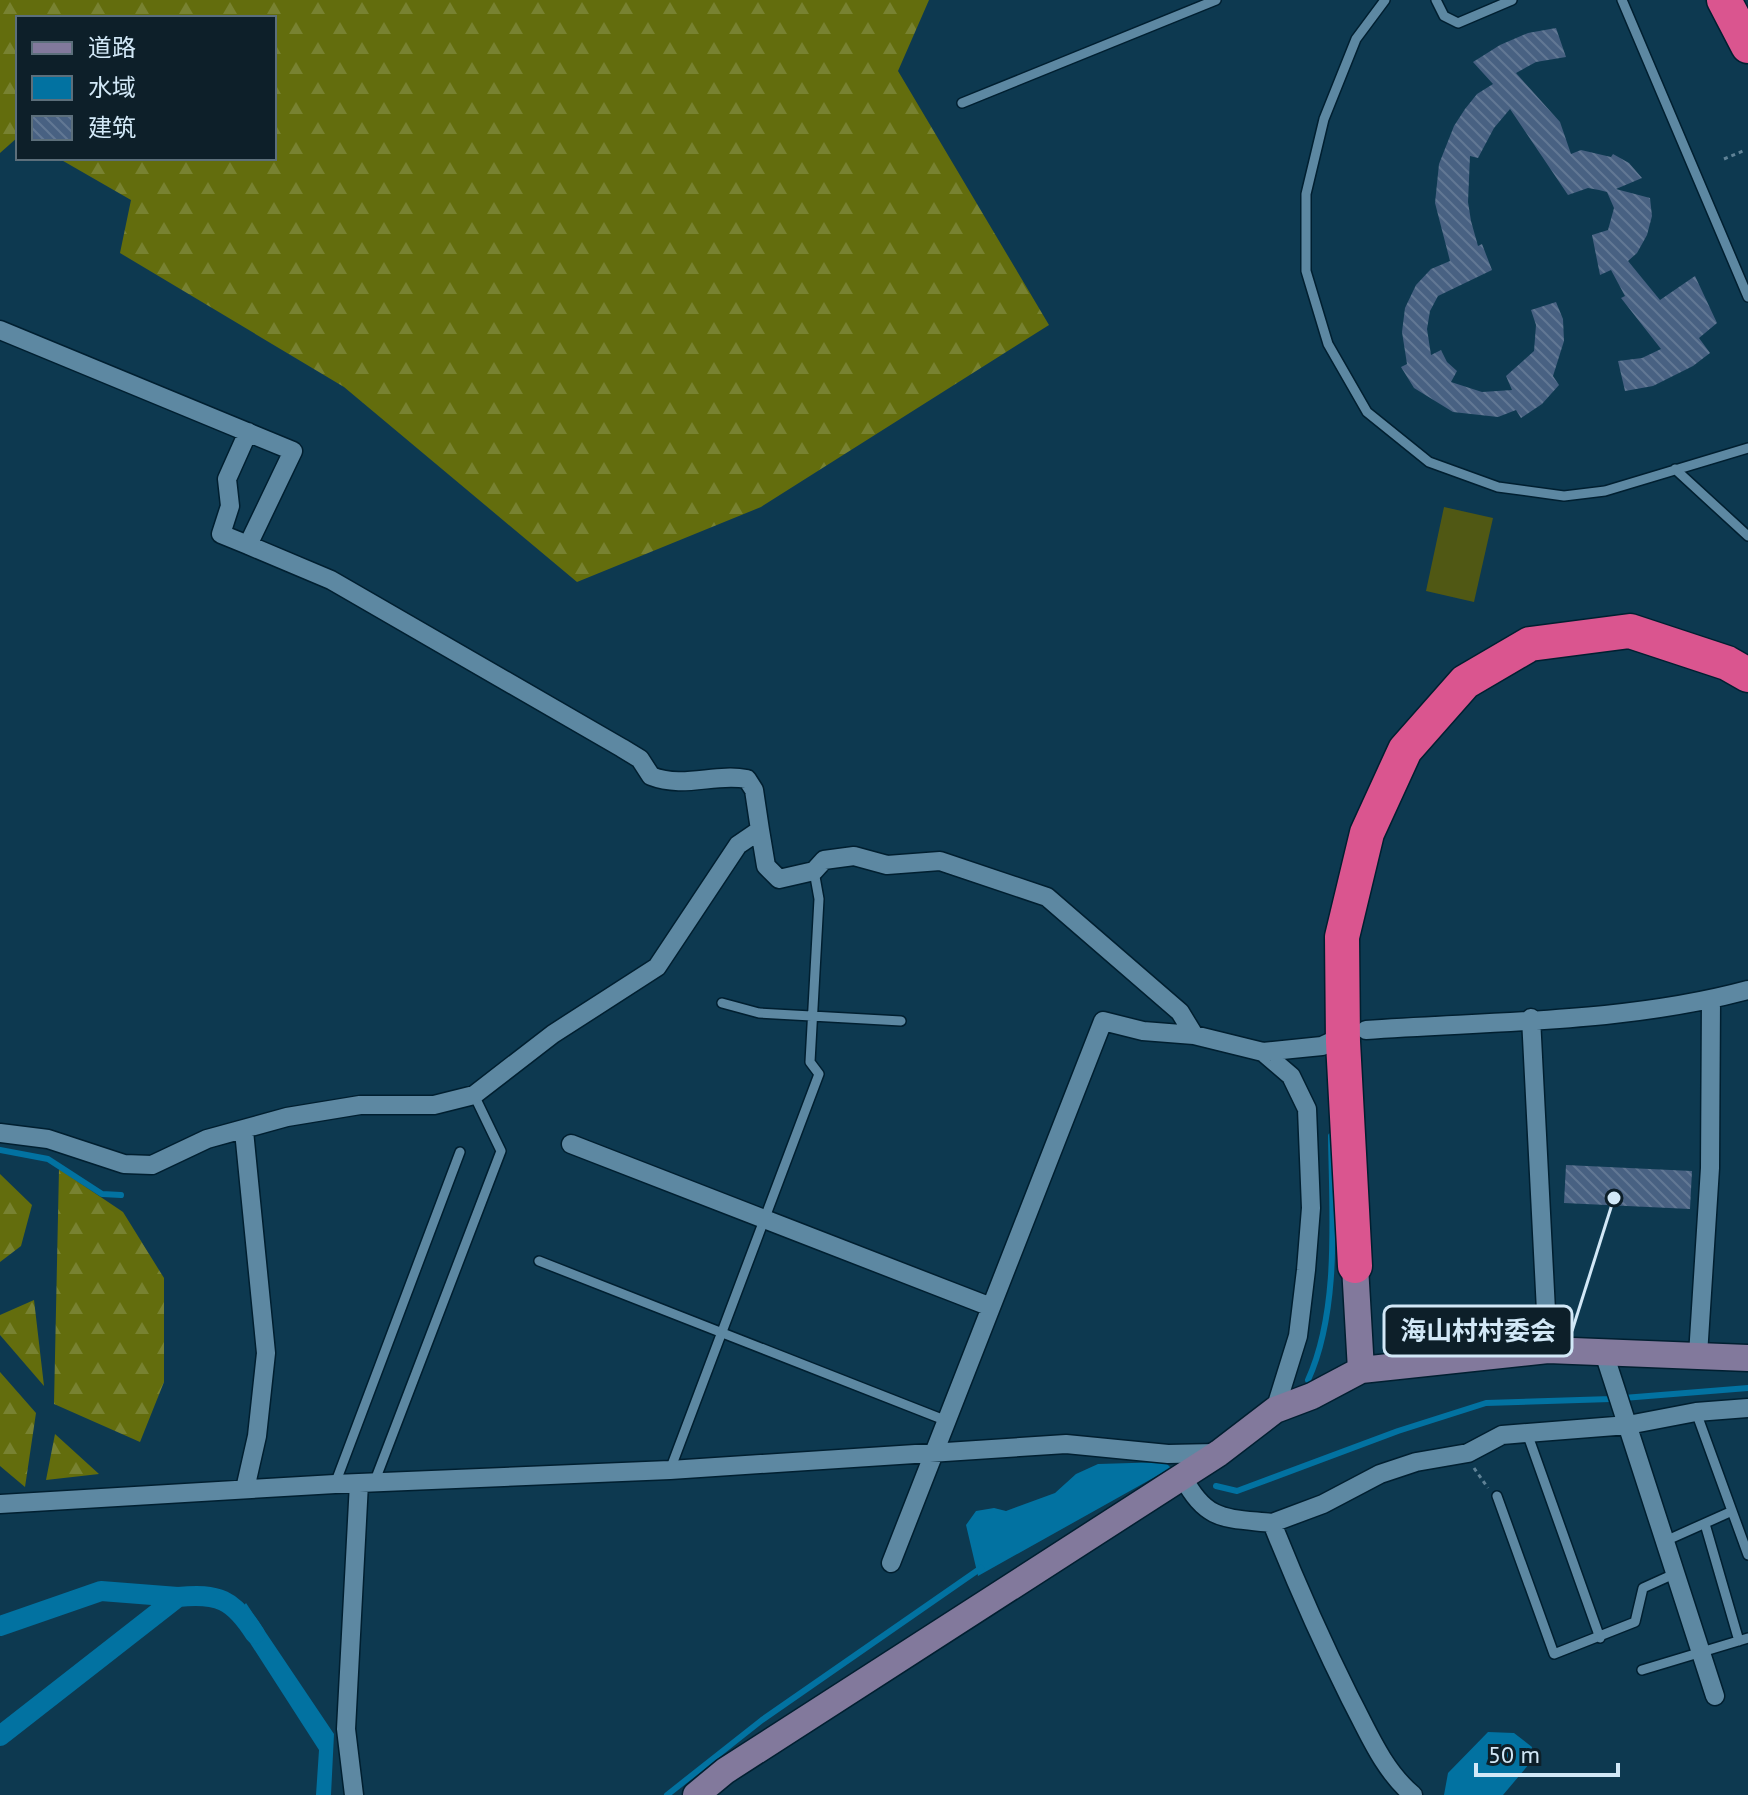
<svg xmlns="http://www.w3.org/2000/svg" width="1748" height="1795" font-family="'PT Sans','Noto Sans SC',sans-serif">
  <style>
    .forest { fill: url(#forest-firs) }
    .park { fill: #505814 }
    .water { fill: #0272a1 }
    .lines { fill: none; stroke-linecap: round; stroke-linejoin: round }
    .stream { stroke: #0272a1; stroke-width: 6 }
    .canal { stroke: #0272a1; stroke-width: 20 }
    .building { fill: url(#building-back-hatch) }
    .lane-casing { stroke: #001f30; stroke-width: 12 }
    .street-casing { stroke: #001f30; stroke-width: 21 }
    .secondary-casing { stroke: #001f30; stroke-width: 29 }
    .highway-casing { stroke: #001f30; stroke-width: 37 }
    .path { stroke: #5f8296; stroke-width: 3; stroke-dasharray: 4 4; stroke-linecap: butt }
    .lane { stroke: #5d88a2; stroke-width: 9 }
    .street { stroke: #5d88a2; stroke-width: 18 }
    .secondary { stroke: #82799c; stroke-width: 26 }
    .highway { stroke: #da558f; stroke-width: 34 }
    .leader { fill: none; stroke: #d2e8f7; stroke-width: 3 }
    .callout-dot { fill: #d2e8f7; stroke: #0d1f29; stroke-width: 3 }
    .callout { fill: #0d1f29; stroke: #d2e8f7; stroke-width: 3 }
    .callout-label { font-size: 26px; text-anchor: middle; font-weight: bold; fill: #d2e8f7 }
  </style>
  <defs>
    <pattern id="forest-firs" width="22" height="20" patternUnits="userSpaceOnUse" patternTransform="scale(2)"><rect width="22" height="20" fill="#636d0d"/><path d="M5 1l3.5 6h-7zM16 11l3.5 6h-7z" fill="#788231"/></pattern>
    <pattern id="building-back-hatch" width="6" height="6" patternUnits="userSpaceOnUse" patternTransform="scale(2)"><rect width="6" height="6" fill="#486182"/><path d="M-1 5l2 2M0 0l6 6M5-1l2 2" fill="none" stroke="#627894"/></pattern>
  </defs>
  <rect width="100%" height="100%" fill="#0d3950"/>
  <path class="forest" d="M0,0H929L898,71L1049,325L761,507L577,582L344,387L120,253L131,200L58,158H274V18H18V137L0,153Z
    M59,1169L123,1212L164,1278V1382L140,1442L54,1404Z
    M0,1174L32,1205L21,1246L0,1262Z
    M34,1300L44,1386L0,1335V1315Z
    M0,1372L36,1413L25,1487L0,1466Z
    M55,1434L99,1474L46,1480Z"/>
  <path class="park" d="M1444,507L1493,518L1474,602L1426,591Z"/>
  <path class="water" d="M1165,1462L1171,1468L978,1576L966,1525L976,1511L994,1508L1006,1511L1055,1493L1076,1474L1098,1464Z
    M246,1603L334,1734L331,1795H316L319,1750L234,1618Z
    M1488,1732L1514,1733L1532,1747L1530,1763L1503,1795H1444L1448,1773Z"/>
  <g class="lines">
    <path class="stream" d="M0,1150L48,1159L102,1194L121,1195
      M1308,1380C1340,1310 1332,1212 1331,1136
      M1216,1486L1237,1491L1398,1431L1486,1403L1611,1399L1748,1388
      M667,1795L762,1720L981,1568"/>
    <path class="canal" d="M0,1626L101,1591L178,1597
      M0,1736L178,1597C218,1593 233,1599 255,1634"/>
  </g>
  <path class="building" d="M1556,28L1566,57L1536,62L1516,73L1560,122L1571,154L1581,150L1611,157L1613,154L1629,163L1642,178L1616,189L1650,198L1652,216L1647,235L1637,253L1628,261L1660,300L1695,276L1717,323L1699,338L1710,353L1693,366L1653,386L1625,391L1618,361L1642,358L1661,349L1621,298L1625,296L1611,270L1600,275L1592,235L1608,230L1614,208L1607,192L1599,190L1588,188L1568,195L1510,109L1494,128L1478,158L1470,156L1468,202L1471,221L1478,246L1482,244L1492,270L1438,296L1430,311L1427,329L1431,355L1441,350L1447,362L1457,371L1451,382L1482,392L1512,390L1506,376L1534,351L1536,325L1531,310L1556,302L1563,319L1564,341L1553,376L1559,385L1542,404L1521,418L1516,410L1498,417L1453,412L1414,388L1401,367L1407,364L1402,332L1405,308L1416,285L1431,269L1450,261L1435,203L1439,164L1454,126L1465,109L1477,94L1493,84L1473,62L1500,45L1528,33Z
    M1566,1165L1692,1171L1690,1209L1564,1203Z"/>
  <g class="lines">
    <defs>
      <path id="lane" d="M1385,0L1356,39L1324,119L1306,194V271L1328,344L1367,412L1429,462L1498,487L1564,496L1605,491L1748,448
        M1436,0L1444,16L1458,23L1512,0
        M1622,0L1748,297
        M962,103L1216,0
        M1675,469L1748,536
        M722,1003L759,1013L901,1021
        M539,1261L947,1421
        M1696,1412L1748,1555
        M1527,1433L1600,1638
        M670,1470L819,1074L810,1062L819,899L814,871
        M374,1483L501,1151L474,1095
        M335,1484L460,1152
        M1497,1496L1554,1654L1635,1622L1643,1588L1674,1574
        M1705,1524L1739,1641
        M1663,1542L1730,1512
        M1642,1670L1748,1638"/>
      <path id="street" d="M0,330L293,451L248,545L331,580L622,748L640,759L651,776C684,789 714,773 747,779L754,790L760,830L738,845L657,967L553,1034L474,1095L434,1105H360L287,1117L207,1139L152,1165L124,1164L48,1139L0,1133
        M248,545L221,534L230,506L227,479L248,432
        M760,830L766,866L779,879L814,871L824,860L854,856L887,865L940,861L1047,897L1180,1012L1194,1035
        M1531,1018L1548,1350
        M1366,1030C1492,1021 1626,1023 1748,990
        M1263,1052L1322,1046L1337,1039
        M244,1131L266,1353L257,1436L245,1489
        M571,1144L991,1307
        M1603,1350L1715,1696
        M1698,1355L1710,1168L1711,1000
        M1183,1477C1206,1522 1226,1518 1272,1523
        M0,1504L335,1484L670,1470L1066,1444L1168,1454L1216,1453
        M891,1563L1103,1021L1143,1031L1194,1035L1263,1052L1291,1076L1307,1109L1311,1208L1306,1270L1298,1336L1275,1410
        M354,1795L346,1729L359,1483
        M1413,1795C1383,1770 1368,1732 1350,1698C1321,1640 1296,1583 1272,1523L1323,1504L1380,1474L1416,1462L1468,1453L1502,1435L1628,1425L1696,1412L1748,1408"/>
      <path id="secondary" d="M1355,1266L1361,1370
        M696,1795L725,1771L1219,1453L1275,1410L1312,1396L1361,1370L1548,1350L1748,1358"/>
      <path id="highway" d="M1724,0L1748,46
        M1355,1266L1343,1042L1342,937L1367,833L1405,750L1465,682L1530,644L1630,631L1727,663L1748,675"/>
    </defs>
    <use href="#lane" class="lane-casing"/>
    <use href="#street" class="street-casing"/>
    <use href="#secondary" class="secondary-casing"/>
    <use href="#highway" class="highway-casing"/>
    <path class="path" d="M1724,159L1743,151
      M1474,1468L1488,1488"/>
    <use href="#lane" class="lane"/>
    <use href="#street" class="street"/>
    <use href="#secondary" class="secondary"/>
    <use href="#highway" class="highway"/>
  </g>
  <path class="leader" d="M1614 1198L1572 1331"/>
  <circle class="callout-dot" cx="1614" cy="1198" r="8"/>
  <rect class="callout" x="1384" y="1306" width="188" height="50" rx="8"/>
  <g class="callout-label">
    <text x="1478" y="1340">海山村村委会</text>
  </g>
  <rect x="16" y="16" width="260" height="144" fill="#0d1f29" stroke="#5c6f7b" stroke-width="2"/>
  <rect x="32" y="42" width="40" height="12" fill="#82799c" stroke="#5c6f7b" stroke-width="2"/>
  <text x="88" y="56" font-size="24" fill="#d2e8f7">道路</text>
  <rect x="32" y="76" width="40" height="24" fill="#0272a1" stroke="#5c6f7b" stroke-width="2"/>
  <text x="88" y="96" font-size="24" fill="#d2e8f7">水域</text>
  <rect x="32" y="116" width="40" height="24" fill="url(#building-back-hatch)" stroke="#5c6f7b" stroke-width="2"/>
  <text x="88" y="136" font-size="24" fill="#d2e8f7">建筑</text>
  <path d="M1476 1763v12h142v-12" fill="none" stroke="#d2e8f7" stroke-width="4"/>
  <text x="1488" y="1763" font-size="24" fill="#d2e8f7" stroke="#0d1f29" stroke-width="6" paint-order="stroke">50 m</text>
</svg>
